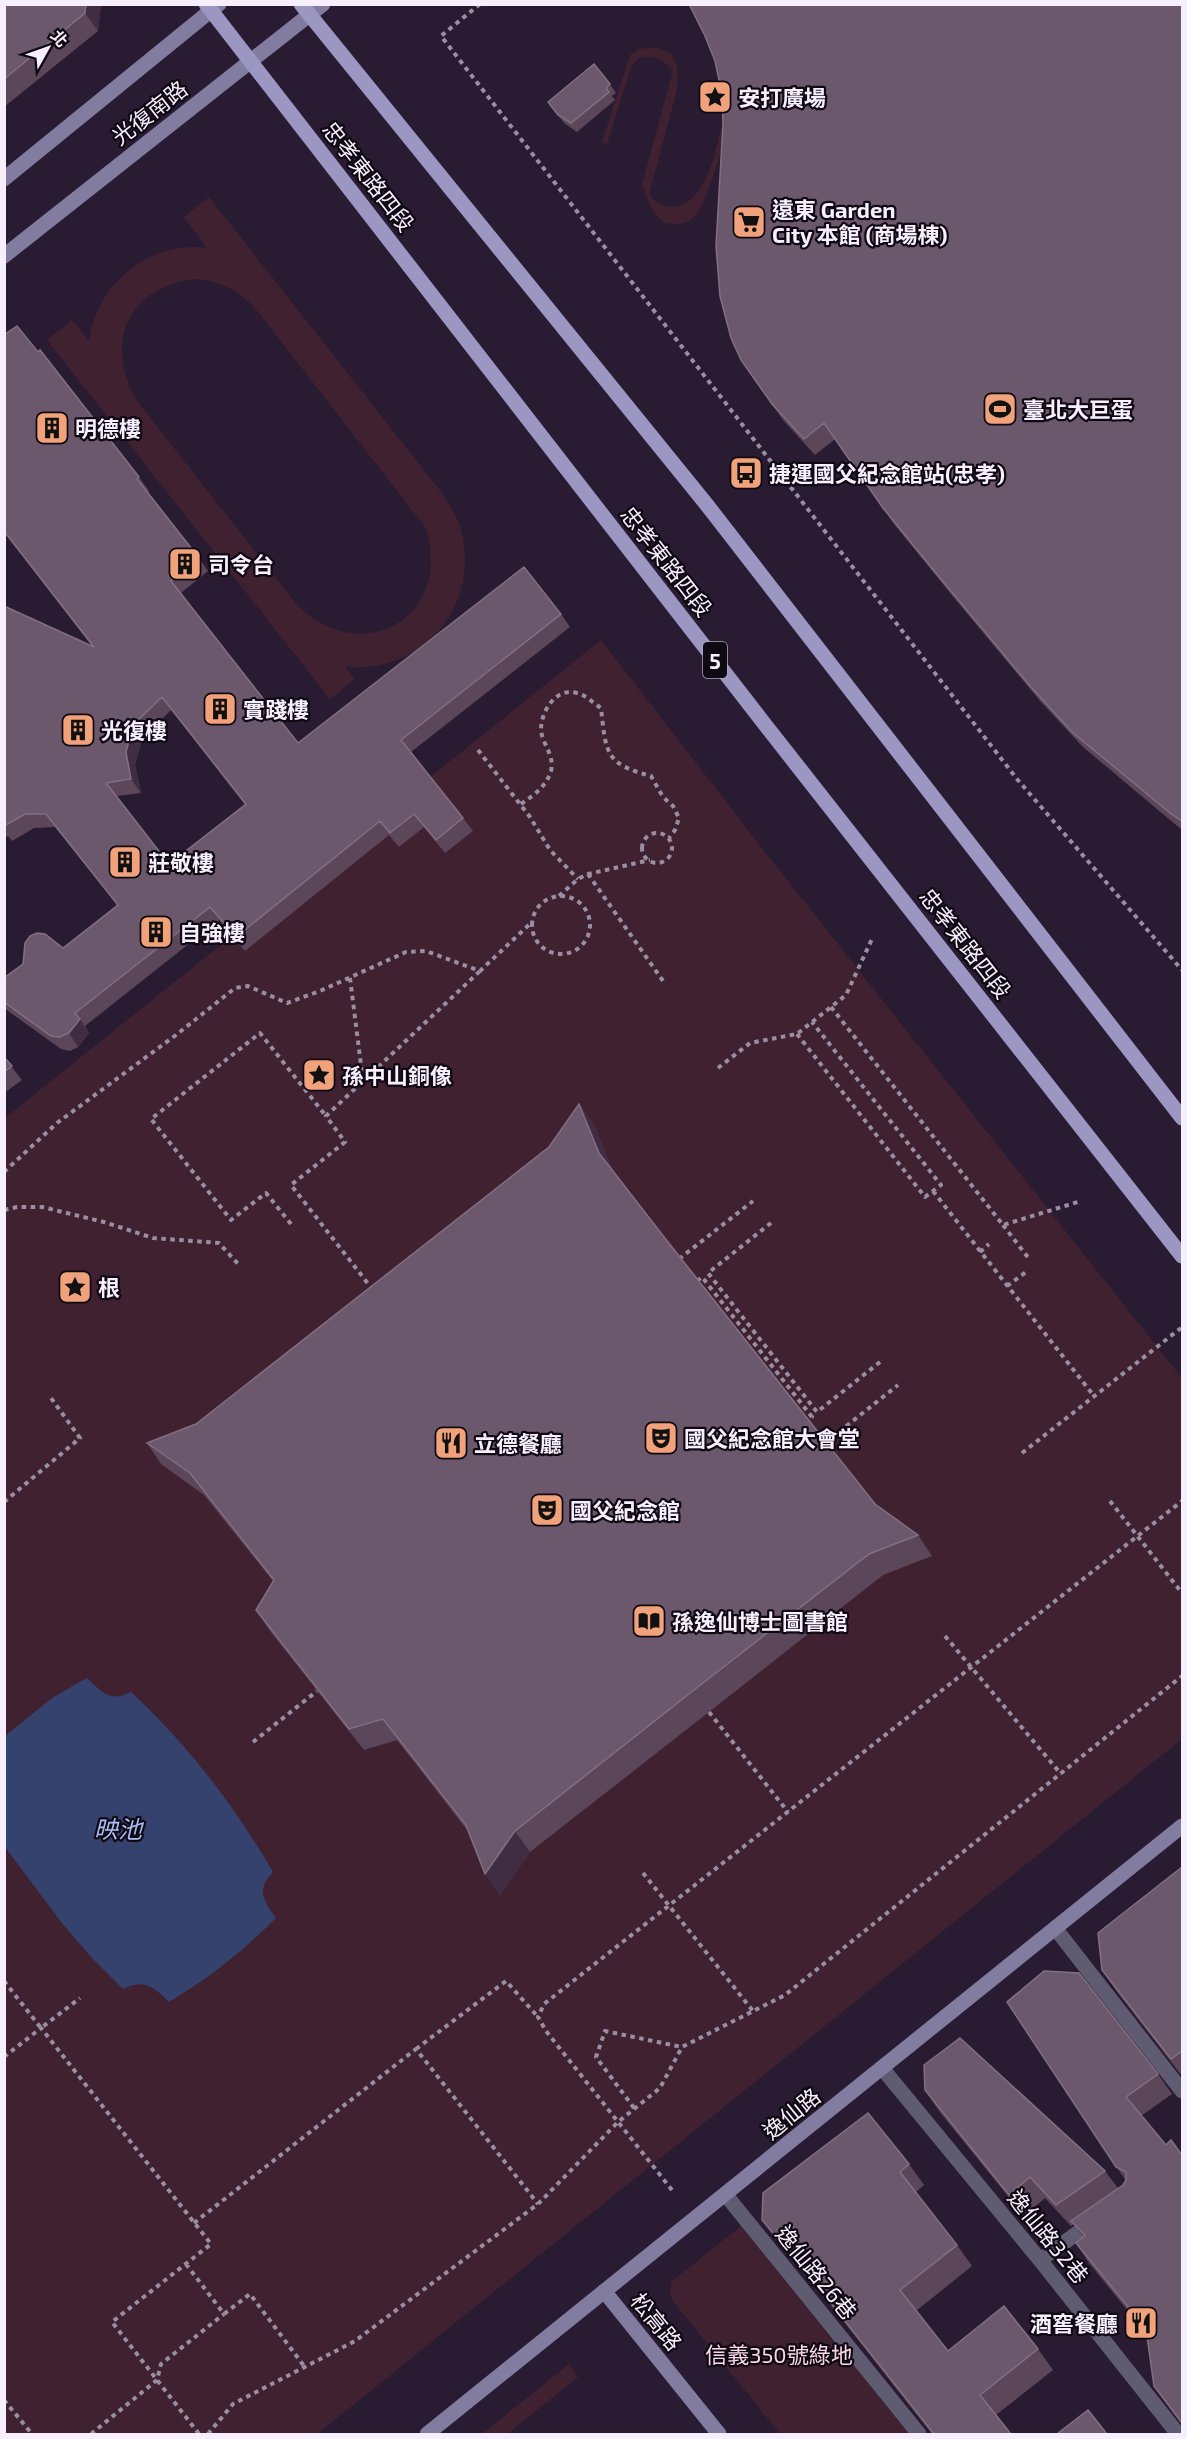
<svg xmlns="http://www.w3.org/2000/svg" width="1187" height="2439" font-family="'Exo 2','Noto Sans TC',sans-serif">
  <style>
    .green { fill: #3f2130; fill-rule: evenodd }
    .water { fill: #36426e }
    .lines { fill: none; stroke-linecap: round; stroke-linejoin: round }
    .path { stroke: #9a8fa2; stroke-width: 4; stroke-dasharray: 4.5 4.5; stroke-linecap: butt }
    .lane { stroke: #5f5c72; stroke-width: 15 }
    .street { stroke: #5f5c72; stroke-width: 15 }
    .secondary { stroke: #827da0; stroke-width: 15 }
    .primary { stroke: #9c96c3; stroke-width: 15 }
    .wall { fill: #5c465a; fill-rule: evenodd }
    .shaded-wall { fill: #402d43 }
    .building { fill: #6c586c; stroke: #826f83; stroke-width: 1.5; fill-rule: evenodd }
    .labels { text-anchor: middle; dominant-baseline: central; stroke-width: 4.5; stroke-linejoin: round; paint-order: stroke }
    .shield { fill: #0f0913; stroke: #b1a9b8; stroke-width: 1.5 }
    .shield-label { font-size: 21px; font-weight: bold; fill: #f7eefe }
    .poi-label { font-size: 22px; font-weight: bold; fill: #f7eefe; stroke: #0f0913; text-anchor: start }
    .street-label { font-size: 22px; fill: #f7eefe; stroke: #0f0913 }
    .park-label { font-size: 22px; fill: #f9d7e7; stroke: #0f0913 }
    .water-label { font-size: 24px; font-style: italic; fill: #adbff9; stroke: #0f0913 }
  </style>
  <rect width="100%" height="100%" fill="#291c32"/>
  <path class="green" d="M656,47L671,54L677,66V90L649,194C656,202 661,207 672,207C709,205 716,145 724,116L733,113C725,136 709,200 695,216C686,226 675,224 664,223L651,208L642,184L673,71C663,58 654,55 639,58L631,67L607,144L602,142L630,55L639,49Z
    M209,197L442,493C451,507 460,521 463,539C476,612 420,673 345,667L355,679L330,699L47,340L72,320L89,341C96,284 150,240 207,248L184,217ZM197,279C222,282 238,290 255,308L425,527C455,615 364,670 298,606L137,401C103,344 128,285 197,279Z
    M601,640L765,852L1182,1378V1739L317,2434H5V1118Z
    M741,2226L909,2434H780L673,2301L670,2295L671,2282Z
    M569,2364L578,2377L507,2434H482Z"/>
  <path class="water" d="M87,1678C102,1692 110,1703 131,1692C188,1745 234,1805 273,1872C256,1890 263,1900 276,1918C243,1951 209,1978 169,2002C153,1986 144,1979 123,1989L91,1957L61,1922L5,1847V1736L52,1698Z"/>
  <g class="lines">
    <path class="path" d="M480,4L441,36L1017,779L1182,970
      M478,750L530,817L550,850L578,879
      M521,804C534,795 546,787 551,771C555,755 542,744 541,730C541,711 556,687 577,693C586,695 593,703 601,708C606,753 605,764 651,776L663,797L673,806L679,818L675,830L669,838
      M642 848a15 15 0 1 1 30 0a15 15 0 1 1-30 0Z
      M588,874L663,981
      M532 925a29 29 0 1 1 58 0a29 29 0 1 1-58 0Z
      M559,896L578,879L588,874L650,860
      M350,978L363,1081
      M831,1007L1003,1225L1081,1201
      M797,1034L925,1197L941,1185L812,1022
      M718,1068L750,1043L797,1034L846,995L872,939
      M4,1172L57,1123L176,1035L235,988L248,986L287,1003L320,991L406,952L426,951L480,971L532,922
      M933,1191L1094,1396
      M4,1210L17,1207H42L104,1222L153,1238L219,1243L239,1265
      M771,1223L708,1273L817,1412L880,1362
      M291,1224L266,1193L231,1220L151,1119L260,1033L326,1116
      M1003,1225L1030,1260
      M980,1252L989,1244
      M679,1259L753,1201
      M697,1281L702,1277L812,1417L806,1420
      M1007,1286L1026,1272
      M373,1290L291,1185L345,1142L326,1116L480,971
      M825,1443L898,1385
      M1022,1453L1181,1328
      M1110,1501L1182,1593
      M4,1502L80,1438L51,1398
      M945,1636L1061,1774
      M709,1712L788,1812
      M253,1742L317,1691
      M643,1873L753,2011
      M4,1981L41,2028L80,1998
      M416,2049L506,1981L538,2017
      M4,2057L41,2028L211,2244L112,2322L199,2434
      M634,2108L596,2057L605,2031L682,2047
      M672,2190L546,2031L538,2017L544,2004L1182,1501
      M194,2223L416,2049L538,2204
      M186,2264L224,2314L250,2294L304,2366
      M4,2400L32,2434
      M91,2434L157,2380L161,2364L224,2314
      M208,2434L233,2404L355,2341L538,2204L618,2122L660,2088L682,2047L785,1995L1182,1676"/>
    <path class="lane" d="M1055,1928L1182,2091
      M882,2068L1040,2260L1178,2434
      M725,2194L919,2434"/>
    <path class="street" d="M1040,2260L1094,2221"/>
    <path class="secondary" d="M4,179L219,4
      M4,256L323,4
      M604,2291L719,2434
      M427,2434L1182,1826"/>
    <path class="primary" d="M206,4L763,722L1182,1256
      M301,4L707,505L1182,1118"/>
  </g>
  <path class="wall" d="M4,4H101L98,31L4,107Z
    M1182,4V830L1083,747L1041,702L951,594L894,524L835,439L815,455L783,420L741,360L723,124L722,94L715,61L705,36Z
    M610,84L616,93L612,96L615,100L577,132L564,123L548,102Z
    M4,335L139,477L149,491L148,492L199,558L208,571L181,593L298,743L561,614L570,627L411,752L463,818L473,831L445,853L424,827L399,847L389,835L245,951L219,920L85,1026L89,1033L78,1047L70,1051L61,1049L4,1008V978L63,948L117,905L55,827L34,828L12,841L8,836L4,838V606L92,646L6,535L4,536ZM171,710L245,805L169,864L117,796L141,793L135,765L142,739Z
    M4,1057L22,1080L4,1093Z
    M579,1104L594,1125L612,1170L875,1504L918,1535L932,1556L883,1575L709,1712L530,1852L500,1895L485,1874L467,1830L397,1740L364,1750L270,1631L256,1610L273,1581L204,1495L161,1464L147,1443L196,1424L549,1147Z
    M1182,1867V2076L1118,1993L1102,1970Z
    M1007,2002L1158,2074L1172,2094L1141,2116L1166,2145L1182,2155V2425L1154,2386L1146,2333L1089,2263L1076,2243L1083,2237L1074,2224L1071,2226L1045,2198L1024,2216L939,2111L925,2090L1105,2171L1118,2188L1123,2185L1126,2181Z
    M909,2164L924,2185L916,2192L957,2245L972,2266L916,2311L948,2351L1038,2349L1053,2370L996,2415L1011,2434H932L819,2290L777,2241L762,2220Z"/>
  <path class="shaded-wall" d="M86,4H101L98,31L85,13Z
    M133,725L142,739L135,765L141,793L131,779L126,752Z
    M80,1019L89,1033L78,1047L69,1033Z
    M579,1104L594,1125L613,1174L599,1153Z
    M515,1831L530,1852L500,1895L485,1874Z"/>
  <path class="building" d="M4,4H86L85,13L4,79Z
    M689,4H1182V821L1170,813L1072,732L1030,686L940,578L883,508L824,423L804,439L772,404L741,360L731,338L720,296L716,246L723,124L722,94L715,61L705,36Z
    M594,64L610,84L606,88L609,92L571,123L558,115L548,102Z
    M17,326L38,352L40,350L139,477L137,479L199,558L171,581L298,743L524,567L561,614L401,740L463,818L436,840L414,814L390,833L380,821L236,937L210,907L75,1013L80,1019L69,1033L60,1037L51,1036L4,1002V978L23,964L25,943L30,936L37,933L45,934L63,948L118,905L46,814H25L4,826V606L94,647L4,531V335ZM162,697L246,804L169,864L106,783L131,779L126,752L133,725Z
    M4,1057L12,1066L4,1072Z
    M579,1104L599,1153L664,1237L875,1504L918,1535L869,1554L694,1690L515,1831L485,1874L466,1825L383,1719L349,1729L256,1610L274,1580L190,1473L147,1443L196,1424L549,1147Z
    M1182,1867V2051L1171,2059L1102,1970L1098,1933Z
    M1044,1971L1079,1973L1158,2074L1126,2097L1166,2145L1171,2140L1182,2155V2423L1154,2386L1146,2329L1076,2243L1085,2235L1071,2221L1123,2185L1126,2180V2172L1116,2167L1007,2002Z
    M960,2038L1105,2171L1056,2205L1030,2177L1009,2195L925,2090L924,2065Z
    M868,2113L909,2164L900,2172L957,2245L900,2290L948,2351L1004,2306L1038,2349L980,2395L1011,2434H934L804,2269L762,2220L763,2193Z
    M1088,2410L1107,2434H1057Z"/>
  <defs>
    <symbol id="sight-square" viewBox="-11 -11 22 22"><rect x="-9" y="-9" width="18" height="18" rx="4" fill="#f1a27b" stroke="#0f0913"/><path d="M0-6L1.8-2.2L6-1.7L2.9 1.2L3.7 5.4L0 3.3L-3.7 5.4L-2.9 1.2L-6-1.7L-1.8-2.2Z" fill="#111"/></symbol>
    <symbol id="supermarket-square" viewBox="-11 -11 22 22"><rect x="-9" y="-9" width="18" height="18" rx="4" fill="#f1a27b" stroke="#0f0913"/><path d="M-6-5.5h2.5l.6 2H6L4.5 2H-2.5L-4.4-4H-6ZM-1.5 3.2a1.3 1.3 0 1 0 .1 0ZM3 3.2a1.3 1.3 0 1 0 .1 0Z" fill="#111"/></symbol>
    <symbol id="stadium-square" viewBox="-11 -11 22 22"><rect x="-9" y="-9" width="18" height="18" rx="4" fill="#f1a27b" stroke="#0f0913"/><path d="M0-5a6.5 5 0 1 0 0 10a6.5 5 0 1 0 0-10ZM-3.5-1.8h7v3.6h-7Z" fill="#111"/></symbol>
    <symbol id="building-square" viewBox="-11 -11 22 22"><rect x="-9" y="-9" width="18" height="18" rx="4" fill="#f1a27b" stroke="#0f0913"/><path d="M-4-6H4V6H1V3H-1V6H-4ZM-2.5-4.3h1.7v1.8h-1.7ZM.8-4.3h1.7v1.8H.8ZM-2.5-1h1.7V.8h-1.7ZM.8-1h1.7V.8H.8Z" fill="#111"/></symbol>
    <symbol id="bus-square" viewBox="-11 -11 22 22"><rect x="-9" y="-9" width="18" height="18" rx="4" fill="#f1a27b" stroke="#0f0913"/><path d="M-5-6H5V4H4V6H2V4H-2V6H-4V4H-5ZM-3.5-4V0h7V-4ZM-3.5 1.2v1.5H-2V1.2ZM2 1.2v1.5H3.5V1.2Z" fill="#111"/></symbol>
    <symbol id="theatre-square" viewBox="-11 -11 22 22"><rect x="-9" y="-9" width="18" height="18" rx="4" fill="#f1a27b" stroke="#0f0913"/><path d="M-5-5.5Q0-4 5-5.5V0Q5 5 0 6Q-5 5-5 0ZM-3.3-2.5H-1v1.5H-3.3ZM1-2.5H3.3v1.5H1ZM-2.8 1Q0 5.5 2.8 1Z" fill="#111"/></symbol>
    <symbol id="restaurant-square" viewBox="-11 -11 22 22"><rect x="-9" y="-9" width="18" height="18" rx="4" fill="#f1a27b" stroke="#0f0913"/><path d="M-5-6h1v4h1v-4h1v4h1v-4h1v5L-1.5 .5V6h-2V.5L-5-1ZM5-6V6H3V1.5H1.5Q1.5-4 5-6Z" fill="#111"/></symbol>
    <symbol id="library-square" viewBox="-11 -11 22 22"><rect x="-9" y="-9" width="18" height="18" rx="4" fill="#f1a27b" stroke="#0f0913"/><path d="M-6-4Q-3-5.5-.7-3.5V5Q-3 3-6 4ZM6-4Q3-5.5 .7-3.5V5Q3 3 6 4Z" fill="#111"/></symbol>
  </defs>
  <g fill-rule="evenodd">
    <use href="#sight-square" x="696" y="78" width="38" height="38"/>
    <use href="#supermarket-square" x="730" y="203" width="38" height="38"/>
    <use href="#stadium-square" x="981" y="390" width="38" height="38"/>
    <use href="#building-square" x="33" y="409" width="38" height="38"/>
    <use href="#bus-square" x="727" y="454" width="38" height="38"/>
    <use href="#building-square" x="166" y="545" width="38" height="38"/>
    <use href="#building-square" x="201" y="690" width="38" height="38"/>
    <use href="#building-square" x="59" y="711" width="38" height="38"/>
    <use href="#building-square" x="106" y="843" width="38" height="38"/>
    <use href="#building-square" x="137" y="913" width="38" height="38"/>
    <use href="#sight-square" x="300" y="1056" width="38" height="38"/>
    <use href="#sight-square" x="56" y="1268" width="38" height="38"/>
    <use href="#theatre-square" x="642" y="1419" width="38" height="38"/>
    <use href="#restaurant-square" x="432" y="1424" width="38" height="38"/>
    <use href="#theatre-square" x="528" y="1491" width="38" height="38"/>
    <use href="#library-square" x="630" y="1602" width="38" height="38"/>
    <use href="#restaurant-square" x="1122" y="2304" width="38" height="38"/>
  </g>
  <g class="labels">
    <rect class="shield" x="703" y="642" width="24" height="36" rx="4.5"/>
    <g class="shield-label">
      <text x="715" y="660">5</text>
    </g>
    <g class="poi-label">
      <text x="738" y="97">安打廣場</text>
      <text x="772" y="209">遠東 Garden<tspan x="772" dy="25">City 本館 (商場棟)</tspan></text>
      <text x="1023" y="409">臺北大巨蛋</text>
      <text x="75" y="428">明德樓</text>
      <text x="769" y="473">捷運國父紀念館站(忠孝)</text>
      <text x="208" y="564">司令台</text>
      <text x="243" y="709">實踐樓</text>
      <text x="101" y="730">光復樓</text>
      <text x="148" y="862">莊敬樓</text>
      <text x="179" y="932">自強樓</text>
      <text x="342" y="1075">孫中山銅像</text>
      <text x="98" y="1287">根</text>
      <text x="684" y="1438">國父紀念館大會堂</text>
      <text x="474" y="1443">立德餐廳</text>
      <text x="570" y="1510">國父紀念館</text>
      <text x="672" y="1621">孫逸仙博士圖書館</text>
      <text x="1118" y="2323" text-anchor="end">酒窖餐廳</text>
    </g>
    <g class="street-label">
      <text transform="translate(149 112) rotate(-38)">光復南路</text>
      <text transform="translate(369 176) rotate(52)">忠孝東路四段</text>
      <text transform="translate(667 561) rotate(52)">忠孝東路四段</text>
      <text transform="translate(966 943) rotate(52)">忠孝東路四段</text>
      <text transform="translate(791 2113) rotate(-39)">逸仙路</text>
      <text transform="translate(1049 2236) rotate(51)">逸仙路32巷</text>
      <text transform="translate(817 2272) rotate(51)">逸仙路26巷</text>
      <text transform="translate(657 2321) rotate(51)">松高路</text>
    </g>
    <g class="park-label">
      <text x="779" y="2354">信義350號綠地</text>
    </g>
    <g class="water-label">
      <text x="118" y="1828">映池</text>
    </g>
  </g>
  <rect width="1187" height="2439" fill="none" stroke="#f7eefe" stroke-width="12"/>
  <g transform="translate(48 48) rotate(50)" stroke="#0f0913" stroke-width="4.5" paint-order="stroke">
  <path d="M0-4.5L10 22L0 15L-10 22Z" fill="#f7eefe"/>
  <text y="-9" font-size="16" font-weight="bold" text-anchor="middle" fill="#f7eefe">北</text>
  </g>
</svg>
